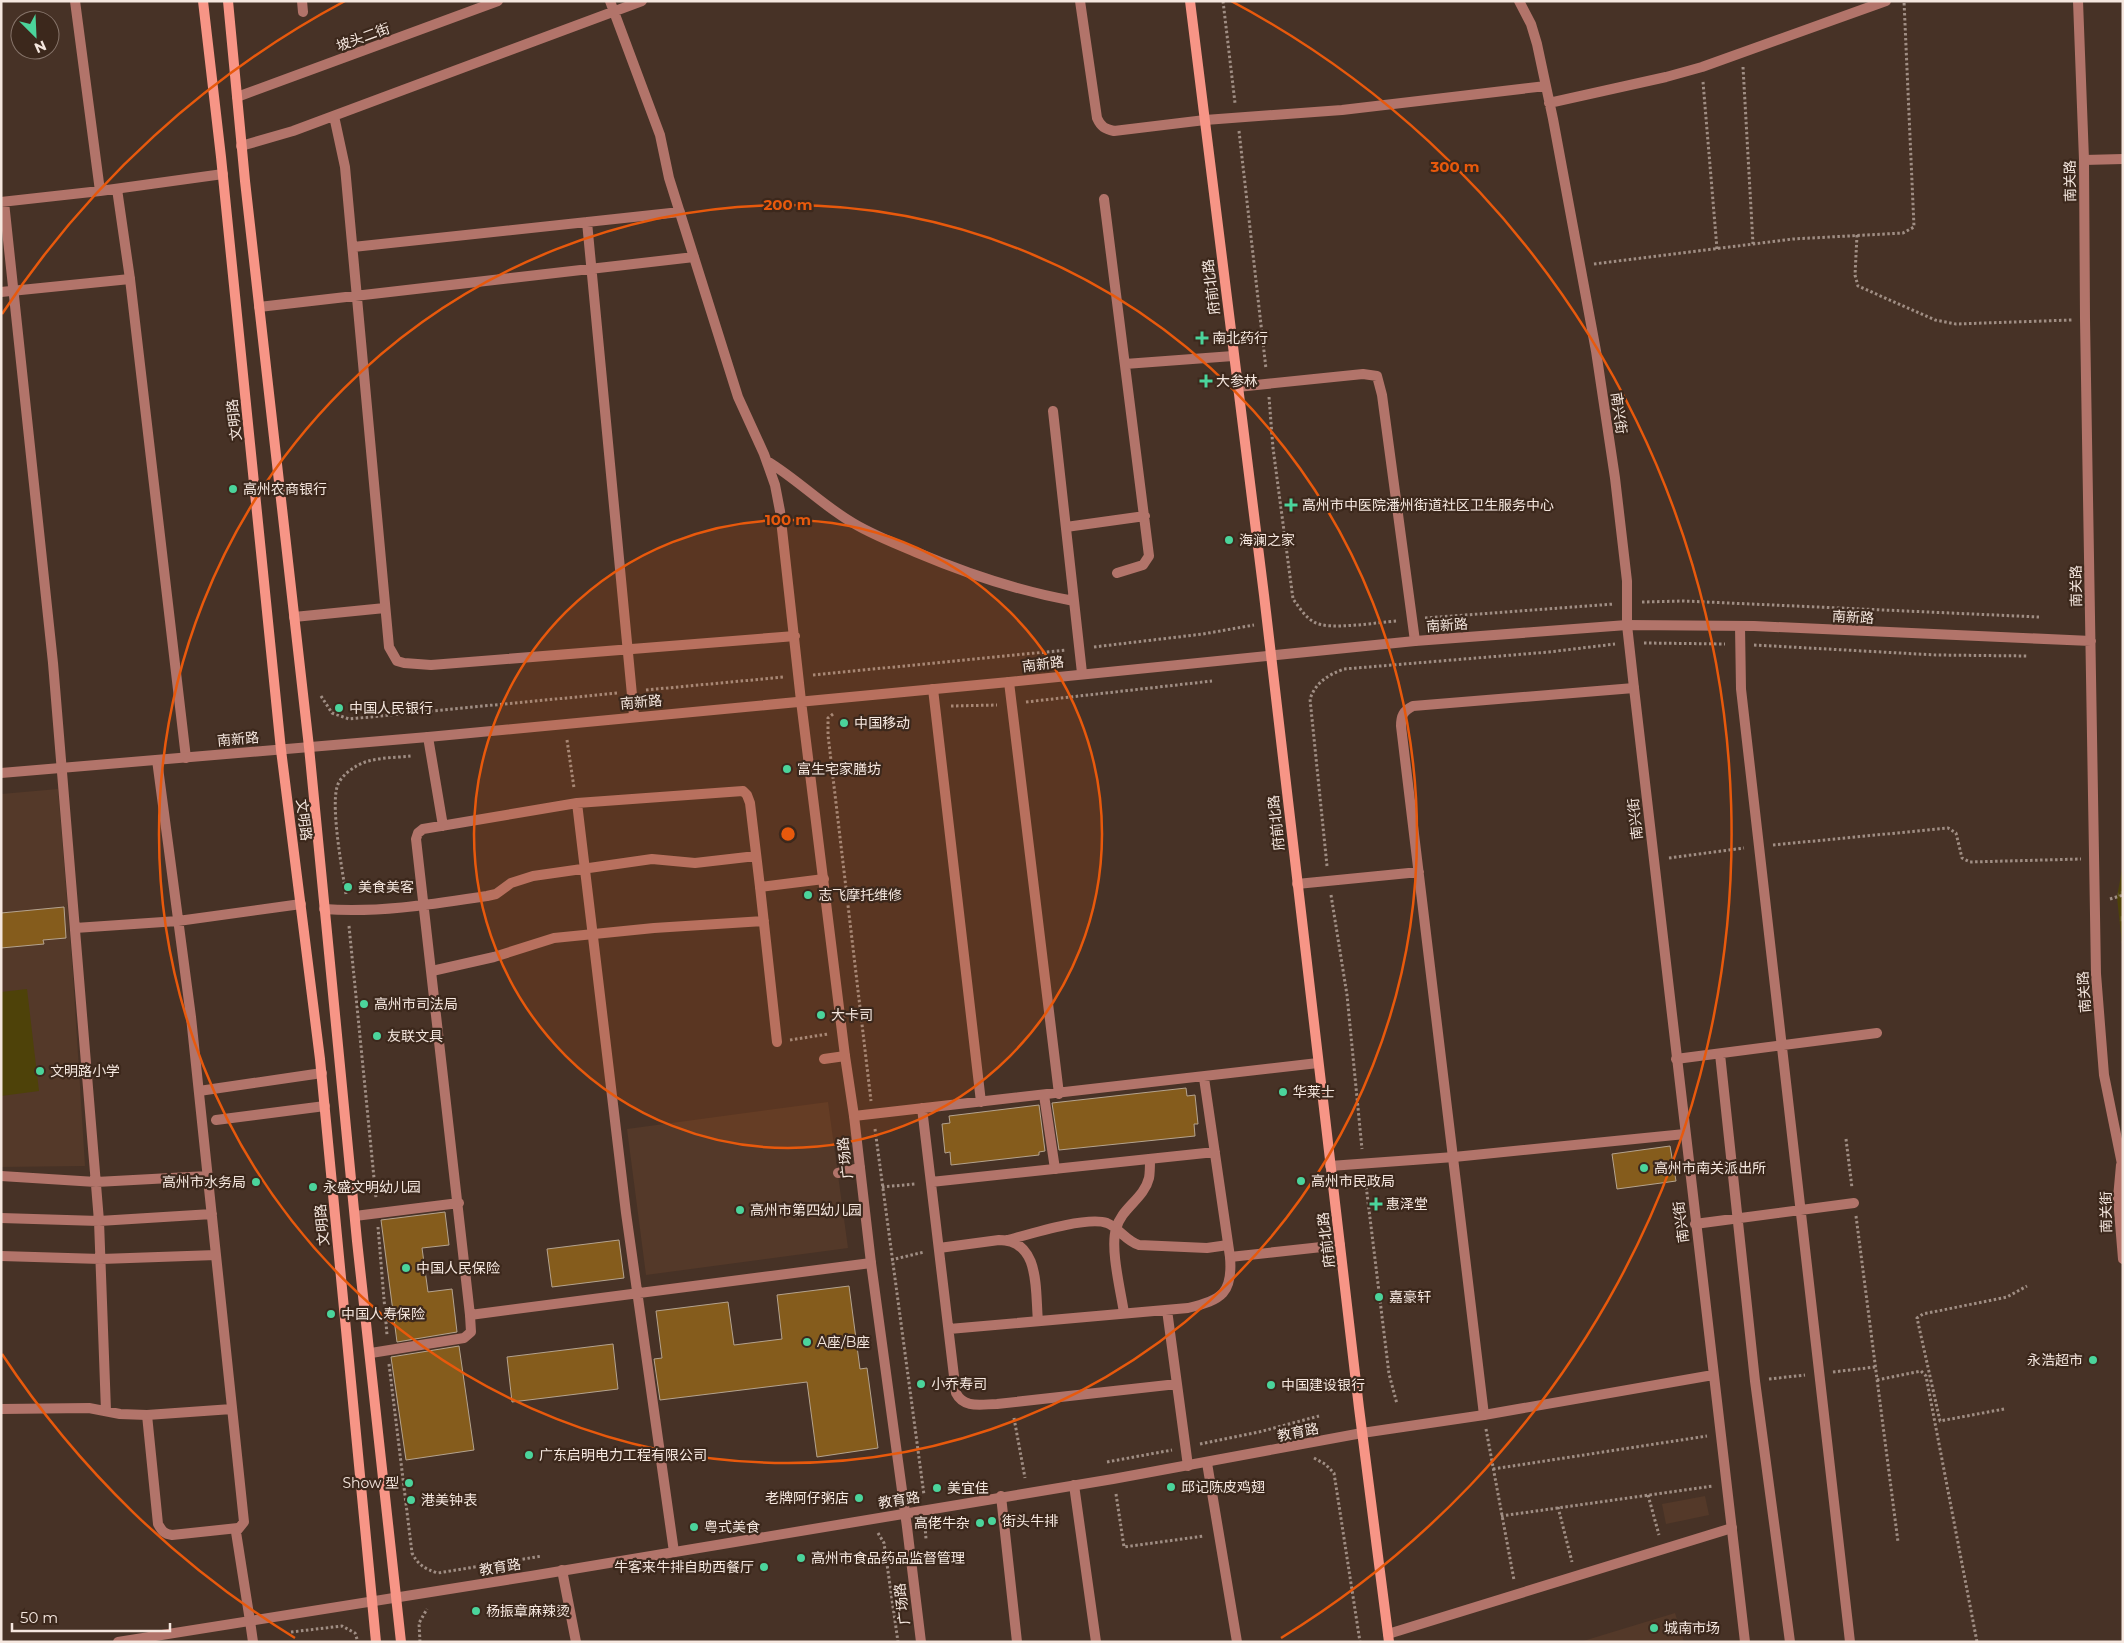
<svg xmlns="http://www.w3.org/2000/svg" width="2124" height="1643" font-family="Montserrat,'Noto Sans SC',sans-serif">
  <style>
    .built { fill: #543929 }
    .grass { fill: url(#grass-tufts) }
    .garden { fill: #4e4209 }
    .building { fill: #855c1c; stroke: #b5a38e }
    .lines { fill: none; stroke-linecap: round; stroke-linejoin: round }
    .path { stroke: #a08e84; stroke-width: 3; stroke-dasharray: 2.5 2.5; stroke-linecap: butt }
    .service { stroke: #b2746a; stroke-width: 10 }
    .minor { stroke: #b2746a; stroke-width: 10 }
    .tertiary { stroke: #b2746a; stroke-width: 10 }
    .secondary { stroke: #f79586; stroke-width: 10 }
    .ring { fill: none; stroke: #e8590c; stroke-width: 2.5 }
    .poi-dot { fill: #4bd49b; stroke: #3c281c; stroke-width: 2 }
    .labels { text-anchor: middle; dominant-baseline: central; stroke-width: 4.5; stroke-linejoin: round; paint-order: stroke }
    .street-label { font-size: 14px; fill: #f5e7df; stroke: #3c281c }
    .poi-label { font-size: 14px; fill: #f5e7df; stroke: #3c281c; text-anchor: start }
    .centre { fill: #e8590c; stroke: #3c281c; stroke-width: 2.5 }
    .ring-label { font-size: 15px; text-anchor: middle; font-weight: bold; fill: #e8590c; stroke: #3c281c; stroke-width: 4.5; stroke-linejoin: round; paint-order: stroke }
  </style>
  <defs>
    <pattern id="grass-tufts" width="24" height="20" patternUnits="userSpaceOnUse" patternTransform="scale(1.25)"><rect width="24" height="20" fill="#4e4209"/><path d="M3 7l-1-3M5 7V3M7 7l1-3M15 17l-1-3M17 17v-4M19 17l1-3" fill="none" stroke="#685d2c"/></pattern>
  </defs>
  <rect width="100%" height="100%" fill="#473226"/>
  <path class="built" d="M58,789L73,975L85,1166L1,1167V794Z
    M828,1102L848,1248L646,1275L627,1129Z
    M1705,1496L1709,1515L1666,1524L1662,1504Z
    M1675,1613L1684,1642H1580Z"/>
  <path class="grass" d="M2123,864V954L2117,897Z"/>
  <path class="garden" d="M27,989L39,1091L1,1096V992Z"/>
  <path class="building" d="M64,907L66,938L43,940L44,944L1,948V913Z
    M1186,1088L1187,1096L1195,1095L1198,1124H1194L1195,1136L1059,1150L1052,1103Z
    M1039,1105L1045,1151L1039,1152V1155L951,1165L950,1152L945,1153L942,1124L950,1123L949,1116Z
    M1670,1146L1676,1181L1617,1189L1612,1154Z
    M445,1212L449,1245L422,1248L428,1292L452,1289L457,1332L397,1342L381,1220Z
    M619,1240L624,1278L552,1287L547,1249Z
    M849,1286L860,1369L867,1368L878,1448L817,1457L807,1382L660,1400L654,1359L662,1358L656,1311L728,1302L734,1345L782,1339L777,1295Z
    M613,1344L618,1389L512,1402L507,1357Z
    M459,1346L474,1450L406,1460L391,1357Z"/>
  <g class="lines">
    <path class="path" d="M1223,1L1235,103
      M1743,67L1753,244
      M1703,82L1717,249
      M1239,131L1266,369
      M1857,235L1855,275L1858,286L1935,320L1956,324L2072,320
      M1594,264L1793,239L1903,233L1914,227L1904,1
      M1269,397L1273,448L1293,599C1299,607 1305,617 1314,622C1328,631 1379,622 1397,621
      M1642,602L1684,601L2039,617
      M1425,618L1614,604
      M1644,643L1725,644
      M1754,645L1936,655L2028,656
      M1094,647L1203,634L1254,625
      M813,675L1066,650
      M646,690L784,677
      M321,696L332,713L349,719L618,693
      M1026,702L1212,681
      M951,706L997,705
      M833,714L828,718V735L871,1101
      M567,740L574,788
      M1773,845L1948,828L1956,833L1962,858L1970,862L2081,859
      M1669,858L1744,848
      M1327,866L1310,699C1316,682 1328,675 1344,669L1549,652L1615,644
      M346,894C342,869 331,809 337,787C339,779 348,771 355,767C369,757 394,758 411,756
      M1331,895L1347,995L1362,1149
      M2110,899L2123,895
      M349,926L376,1198
      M790,1040L828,1034
      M875,1129L924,1495
      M1846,1139L1852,1188
      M1365,1177L1389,1374L1397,1404
      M882,1187L915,1184
      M1856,1216L1898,1542
      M378,1227L387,1335
      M891,1260L924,1252
      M389,1364L412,1553C418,1565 425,1569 438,1573L542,1556
      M1833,1372L1875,1367
      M1769,1379L1805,1375
      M1877,1380L1921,1371L1926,1376L1977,1642
      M2004,1409L1940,1421L1917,1318L1923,1314L2007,1297L2027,1286
      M1014,1418L1025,1478
      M1486,1429L1514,1580
      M1200,1444L1259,1432L1319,1416
      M1314,1458L1325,1464L1334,1473L1360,1642
      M1107,1462L1172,1450
      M1493,1469L1707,1436
      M1116,1494L1124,1547L1204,1536
      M1648,1495L1659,1535
      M1558,1507L1572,1562
      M1501,1516L1713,1486
      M925,1526L926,1539
      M878,1533L884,1543L898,1642
      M291,1632L342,1626L355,1633L358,1642
      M420,1642L419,1623L427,1609"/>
    <path class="service" d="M302,1L303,12
      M1104,199L1149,556L1143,565L1117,573
      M1,292L130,279
      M1125,364L1233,356
      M1237,387L1363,374L1377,376L1382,395L1415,641
      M1066,527L1145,516
      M294,617L385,608
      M1740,626L1741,689L1850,1642
      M1297,884L1419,872
      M760,887L777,1042
      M432,971L494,957L554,938L654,928L764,921
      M1720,1054L1755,1381L1790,1642
      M824,1059L845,1056
      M1676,1059L1877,1033
      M199,1091L322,1073
      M1044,1095L1055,1169
      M216,1120L325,1106
      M838,1173L860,1168
      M1695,1224L1854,1203
      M1008,1240C1030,1234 1087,1216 1107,1223C1119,1228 1126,1241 1139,1245L1207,1248L1228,1245
      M939,1248L999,1240C1041,1240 1035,1291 1038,1321
      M1230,1257L1340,1245
      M1124,1313C1121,1292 1110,1249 1116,1229C1121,1208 1144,1199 1149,1178C1150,1173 1150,1165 1150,1159
      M371,1353L464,1338L471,1332L470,1315
      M147,1415L158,1524C162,1531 164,1534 172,1535L238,1528
      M1484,1415L1401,726C1401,716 1403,711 1413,706L1634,688
      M1207,1463L1237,1642
      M562,1570L576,1642
      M250,1621L253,1642
      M1388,1634L1732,1528"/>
    <path class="minor" d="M75,1L100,191
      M610,1L660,135L669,178L738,397L764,454L775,485L780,511L801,701
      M1080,1L1097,118C1101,127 1105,129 1114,131L1205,120L1342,110L1546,86
      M1519,1L1531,24L1537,44L1553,119L1596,351L1615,478L1627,581V625L1634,688L1745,1642
      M237,97L498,1
      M1549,103L1666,77L1702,67L1886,1
      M334,116L345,167L389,647L397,661L404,663L431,665L795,636
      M241,146L293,131L642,1
      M2084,160L2123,159
      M117,189L130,279L186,758
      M1,202L100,191L223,174
      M4,202L53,663L99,1221L106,1411
      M587,222L634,716
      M353,247L680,212
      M259,307L694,257
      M1053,411L1082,673
      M767,461C797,479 822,505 853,523C873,535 896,544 918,553C970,575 1018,591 1074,601
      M1009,682L1059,1094
      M933,689L981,1102
      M428,737L443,826
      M157,760L191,1017L244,1522L236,1532L250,1621
      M577,803L626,1213L674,1552
      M824,879L760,887L750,803L747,795L743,791L577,803L423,829L418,833L416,839L470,1315L871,1263
      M324,909C379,913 434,904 487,896L496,894L511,883L533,876L652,859L695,863L756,856
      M75,928L178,921L301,904
      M922,1108L956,1393C964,1409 982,1404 997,1404L1177,1384
      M854,1116L1318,1063
      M1330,1166L1454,1157L1685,1134
      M1,1176L96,1182L208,1176
      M931,1182L1215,1152
      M355,1216L459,1203
      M1,1218L99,1221L212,1214
      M1,1256L101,1259L216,1255
      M1167,1310L1188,1466
      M949,1329L1188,1308C1222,1300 1233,1293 1230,1257L1204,1078
      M1,1409L89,1408L120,1414L147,1415L232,1409
      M1362,1433L1484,1415L1713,1375
      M1074,1485L1096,1642
      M1001,1496L1017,1642"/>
    <path class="tertiary" d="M2078,1L2084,160L2085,319L2096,974L2104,1075L2123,1169
      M801,701L845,1056L854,1116L871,1263L907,1527L921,1642
      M1,773L428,737L1009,682L1415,641L1627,625L1754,626L2091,641
      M2121,1165L2118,1198L2123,1259
      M118,1642L531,1576L1113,1479L1362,1433"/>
    <path class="secondary" d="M203,1L221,157L281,750L320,1059L376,1642
      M228,1L245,181L309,747L357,1241L401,1642
      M1190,1L1264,595L1359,1408L1389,1642"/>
  </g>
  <circle cx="788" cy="834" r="314" fill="#e8590c" fill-opacity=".12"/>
  <g class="ring">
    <circle cx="788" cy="834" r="314"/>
    <circle cx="788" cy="834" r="629"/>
    <path d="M295 1638A943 943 0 0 1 2 1354M2 314A943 943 0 0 1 345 1M1231 1A943 943 0 0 1 1281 1638"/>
  </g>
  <g class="poi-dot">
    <path d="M1199.5 330.5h5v5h5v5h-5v5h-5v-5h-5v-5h5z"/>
    <path d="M1203.5 373.5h5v5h5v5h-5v5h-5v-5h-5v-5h5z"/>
    <circle cx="233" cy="489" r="5"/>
    <path d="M1288.5 497.5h5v5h5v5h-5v5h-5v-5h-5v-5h5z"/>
    <circle cx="1229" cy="540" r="5"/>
    <circle cx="339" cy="708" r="5"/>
    <circle cx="844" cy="723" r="5"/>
    <circle cx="787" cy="769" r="5"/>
    <circle cx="348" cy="887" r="5"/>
    <circle cx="808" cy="895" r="5"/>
    <circle cx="364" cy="1004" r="5"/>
    <circle cx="821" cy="1015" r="5"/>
    <circle cx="377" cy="1036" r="5"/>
    <circle cx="40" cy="1071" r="5"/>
    <circle cx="1283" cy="1092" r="5"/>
    <circle cx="1644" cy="1168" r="5"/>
    <circle cx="1301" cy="1181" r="5"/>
    <circle cx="256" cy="1182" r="5"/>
    <circle cx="313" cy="1187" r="5"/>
    <path d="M1373.5 1196.5h5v5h5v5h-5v5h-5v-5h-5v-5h5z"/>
    <circle cx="740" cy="1210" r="5"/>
    <circle cx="406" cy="1268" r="5"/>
    <circle cx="1379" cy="1297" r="5"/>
    <circle cx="331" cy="1314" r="5"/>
    <circle cx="807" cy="1342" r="5"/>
    <circle cx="2093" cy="1360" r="5"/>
    <circle cx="921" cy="1384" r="5"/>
    <circle cx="1271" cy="1385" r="5"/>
    <circle cx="529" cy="1455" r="5"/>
    <circle cx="409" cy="1483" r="5"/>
    <circle cx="1171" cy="1487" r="5"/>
    <circle cx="937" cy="1488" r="5"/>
    <circle cx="859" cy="1498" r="5"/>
    <circle cx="411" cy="1500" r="5"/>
    <circle cx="992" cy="1521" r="5"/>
    <circle cx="980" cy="1523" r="5"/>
    <circle cx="694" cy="1527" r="5"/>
    <circle cx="801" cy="1558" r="5"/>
    <circle cx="764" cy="1567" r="5"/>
    <circle cx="476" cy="1611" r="5"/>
    <circle cx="1654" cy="1628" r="5"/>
  </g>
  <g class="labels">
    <g class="street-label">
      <text transform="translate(363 37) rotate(-20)">坡头二街</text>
      <text transform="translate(2070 181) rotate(-91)">南关路</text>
      <text transform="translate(1211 287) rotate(-97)">府前北路</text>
      <text transform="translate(1619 413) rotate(82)">南兴街</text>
      <text transform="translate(234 420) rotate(-96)">文明路</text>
      <text transform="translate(2076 586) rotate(-91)">南关路</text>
      <text transform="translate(1853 617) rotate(3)">南新路</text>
      <text transform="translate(1447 625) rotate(-4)">南新路</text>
      <text transform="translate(1043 664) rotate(-7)">南新路</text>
      <text transform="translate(641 702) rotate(-5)">南新路</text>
      <text transform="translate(238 739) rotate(-5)">南新路</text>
      <text transform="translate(1635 819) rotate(-96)">南兴街</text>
      <text transform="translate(304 820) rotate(83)">文明路</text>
      <text transform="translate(1276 823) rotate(-96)">府前北路</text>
      <text transform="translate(2084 992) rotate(-94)">南关路</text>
      <text transform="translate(845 1158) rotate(-97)">广场路</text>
      <text transform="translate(2106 1212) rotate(-91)">南关街</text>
      <text transform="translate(1681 1222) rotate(-97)">南兴街</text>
      <text transform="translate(322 1225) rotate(-95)">文明路</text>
      <text transform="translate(1326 1240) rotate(-97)">府前北路</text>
      <text transform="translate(1298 1432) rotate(-11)">教育路</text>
      <text transform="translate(899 1500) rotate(-9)">教育路</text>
      <text transform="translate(500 1567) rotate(-9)">教育路</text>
      <text transform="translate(902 1604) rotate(-97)">广场路</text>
    </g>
    <g class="poi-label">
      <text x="1212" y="338">南北药行</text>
      <text x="1216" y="381">大参林</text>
      <text x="243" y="489">高州农商银行</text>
      <text x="1302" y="505">高州市中医院潘州街道社区卫生服务中心</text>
      <text x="1239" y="540">海澜之家</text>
      <text x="349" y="708">中国人民银行</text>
      <text x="854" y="723">中国移动</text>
      <text x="797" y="769">富生宅家膳坊</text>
      <text x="358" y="887">美食美客</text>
      <text x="818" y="895">志飞摩托维修</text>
      <text x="374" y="1004">高州市司法局</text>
      <text x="831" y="1015">大卡司</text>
      <text x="387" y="1036">友联文具</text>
      <text x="50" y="1071">文明路小学</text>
      <text x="1293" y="1092">华莱士</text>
      <text x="1654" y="1168">高州市南关派出所</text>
      <text x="1311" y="1181">高州市民政局</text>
      <text x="246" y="1182" text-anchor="end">高州市水务局</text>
      <text x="323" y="1187">永盛文明幼儿园</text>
      <text x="1386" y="1204">惠泽堂</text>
      <text x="750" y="1210">高州市第四幼儿园</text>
      <text x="416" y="1268">中国人民保险</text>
      <text x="1389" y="1297">嘉豪轩</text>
      <text x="341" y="1314">中国人寿保险</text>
      <text x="817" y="1342">A座/B座</text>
      <text x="2083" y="1360" text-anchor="end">永浩超市</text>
      <text x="931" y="1384">小乔寿司</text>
      <text x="1281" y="1385">中国建设银行</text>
      <text x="539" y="1455">广东启明电力工程有限公司</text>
      <text x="399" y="1483" text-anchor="end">Show 型</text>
      <text x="1181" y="1487">邱记陈皮鸡翅</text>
      <text x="947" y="1488">美宜佳</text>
      <text x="849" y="1498" text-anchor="end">老牌阿仔粥店</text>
      <text x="421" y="1500">港美钟表</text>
      <text x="1002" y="1521">街头牛排</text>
      <text x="970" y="1523" text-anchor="end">高佬牛杂</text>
      <text x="704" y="1527">粤式美食</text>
      <text x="811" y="1558">高州市食品药品监督管理</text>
      <text x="754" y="1567" text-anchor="end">牛客来牛排自助西餐厅</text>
      <text x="486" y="1611">杨振章麻辣烫</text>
      <text x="1664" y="1628">城南市场</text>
    </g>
  </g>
  <circle cx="788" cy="834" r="8" class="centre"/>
  <g class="ring-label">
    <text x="1455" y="172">300 m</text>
    <text x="788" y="210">200 m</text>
    <text x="788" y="525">100 m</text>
  </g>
  <rect width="2124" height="1643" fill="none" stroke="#f5e7df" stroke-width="5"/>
  <g transform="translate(35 35) rotate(156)"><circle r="24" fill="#3c281c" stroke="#86746a"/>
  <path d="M0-4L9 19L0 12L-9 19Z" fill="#4bd49b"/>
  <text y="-8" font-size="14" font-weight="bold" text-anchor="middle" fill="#f5e7df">N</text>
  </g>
  <path d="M12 1623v8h158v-8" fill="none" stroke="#f5e7df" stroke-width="2.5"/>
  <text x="20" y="1623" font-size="15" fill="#f5e7df" stroke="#3c281c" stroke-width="4" paint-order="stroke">50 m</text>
</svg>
